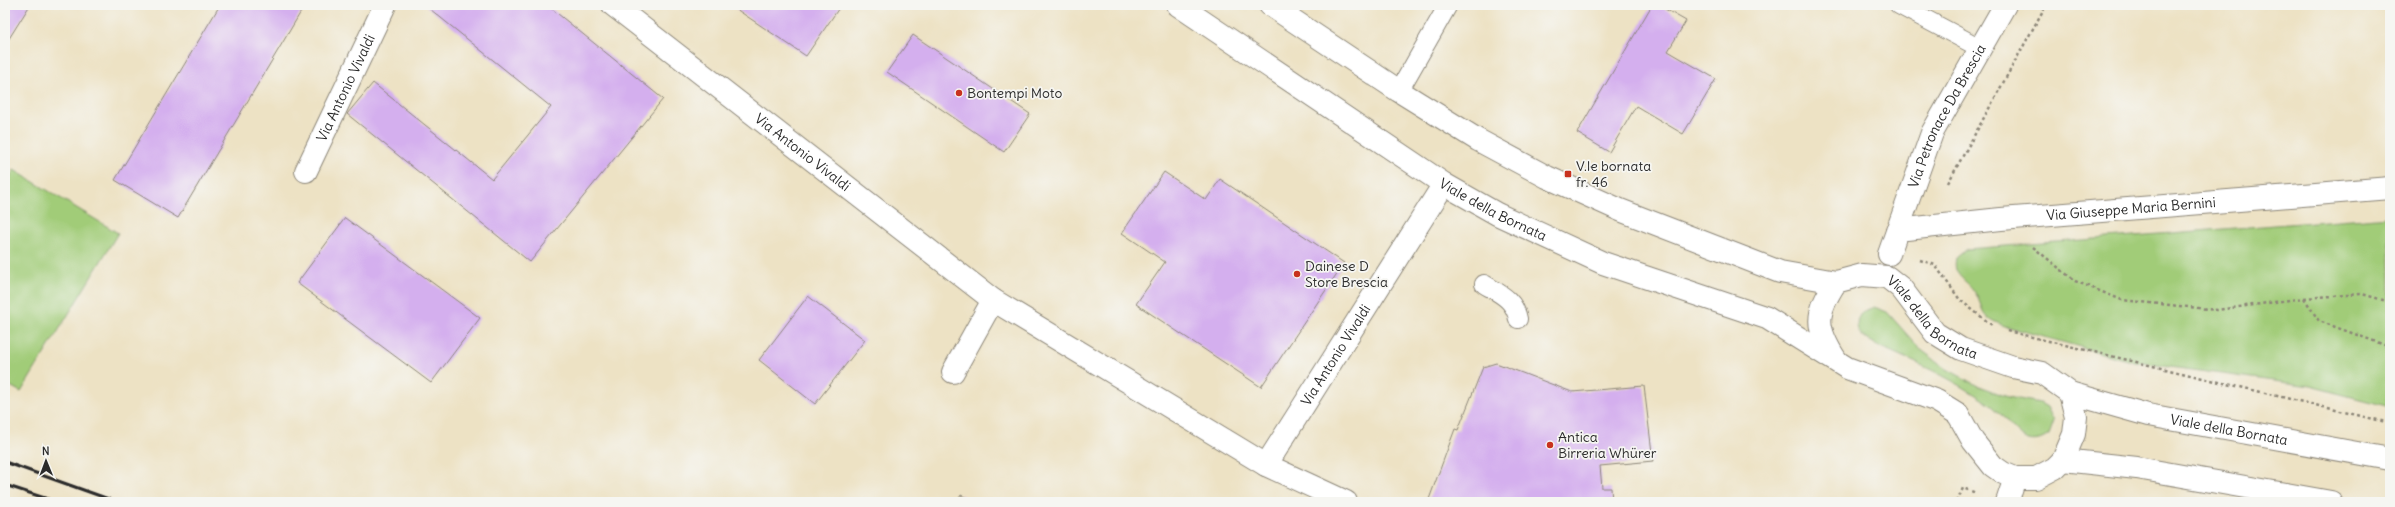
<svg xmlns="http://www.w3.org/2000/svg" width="2395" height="507" font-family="Delius,sans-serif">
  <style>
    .green { fill: #a1cc78; stroke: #667c52 }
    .building { fill: #d4afee }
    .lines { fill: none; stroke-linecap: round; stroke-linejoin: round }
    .service-casing { stroke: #8c8678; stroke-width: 20 }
    .minor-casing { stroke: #8c8678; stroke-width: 24 }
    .secondary-casing { stroke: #8c8678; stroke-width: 24 }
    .path { stroke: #8c8678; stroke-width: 2.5; stroke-dasharray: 3 3; stroke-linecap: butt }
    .service { stroke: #fff; stroke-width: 18 }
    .minor { stroke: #fff; stroke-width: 22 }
    .secondary { stroke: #fff; stroke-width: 22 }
    .rail { stroke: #2b2b2b; stroke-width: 3 }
    .poi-dot { fill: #c8321e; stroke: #f6f6f2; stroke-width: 1.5 }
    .labels { text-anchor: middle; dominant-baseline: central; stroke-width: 3.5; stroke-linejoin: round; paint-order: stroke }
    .street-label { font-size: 14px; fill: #2b2b2b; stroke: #f6f6f2 }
    .poi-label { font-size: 14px; fill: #2b2b2b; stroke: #f6f6f2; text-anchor: start }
  </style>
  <rect width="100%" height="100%" fill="#f6f6f2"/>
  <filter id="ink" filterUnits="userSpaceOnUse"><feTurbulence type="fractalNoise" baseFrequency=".025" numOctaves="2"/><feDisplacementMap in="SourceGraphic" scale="8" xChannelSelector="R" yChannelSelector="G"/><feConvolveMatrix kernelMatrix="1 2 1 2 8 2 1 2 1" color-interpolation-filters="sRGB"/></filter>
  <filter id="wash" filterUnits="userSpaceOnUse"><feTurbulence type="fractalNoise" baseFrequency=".012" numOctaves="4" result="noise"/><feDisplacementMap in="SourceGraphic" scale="16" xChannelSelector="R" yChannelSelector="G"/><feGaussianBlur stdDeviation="0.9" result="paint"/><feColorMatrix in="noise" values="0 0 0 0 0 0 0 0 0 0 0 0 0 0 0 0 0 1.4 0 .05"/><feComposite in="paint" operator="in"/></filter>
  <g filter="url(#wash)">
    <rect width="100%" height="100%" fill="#ede2c4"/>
    <path class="green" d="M14,170L118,233L21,392L5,383V184Z
      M2390,216V407L2310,386L2134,362L2005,326C1977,316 1986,310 1974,291C1965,278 1952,276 1956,258L1967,249Z
      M1874,307L1887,312L1920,349L1947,369L1976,385L2008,397L2040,403L2047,407L2054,421L2049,435C2022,454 2011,421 1992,406C1967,388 1939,373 1912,361C1897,354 1882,348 1867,340C1856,332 1854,323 1862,312Z"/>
    <g id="blocks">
      <path class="building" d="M5,5H30L5,45Z
        M220,5H305L178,218L115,180Z
        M425,5H547L663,99L530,262L347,114L373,83L492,179L551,107Z
        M730,5H841L806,56Z
        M1652,5H1658L1686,21L1668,51L1716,79L1683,134L1636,106L1609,152L1577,133Z
        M913,35L1030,114L1004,152L887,72Z
        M1164,172L1206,200L1220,179L1344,263L1261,387L1136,304L1165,262L1122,233Z
        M345,218L480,318L431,383L297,283Z
        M808,296L865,340L815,404L759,360Z
        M1496,363L1572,392L1644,386L1653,461L1600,466L1602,488H1611L1612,502H1428L1455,429L1458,430L1483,367Z
        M961,495L975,502H957Z"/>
    </g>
  </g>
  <g filter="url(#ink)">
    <use href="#blocks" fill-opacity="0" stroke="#8c8678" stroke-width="1"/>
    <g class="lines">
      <defs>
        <path id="service" d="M1899,5L1980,48
          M1399,91L1448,5
          M1484,284C1500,294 1514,299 1518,319"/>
        <g id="minor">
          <path id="s1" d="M613,5L993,300L1266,465L1346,502"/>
          <path id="s2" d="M306,171L385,5"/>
          <path id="s3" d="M1897,230L2001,219L2390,188"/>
          <path id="s4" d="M1889,254L1932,133L2005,5"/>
          <path d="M953,372L993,300"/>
          <path id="s5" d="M1266,465L1444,184"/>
          <path d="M2007,502L2015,478"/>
        </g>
        <g id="secondary">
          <path id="s6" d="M1178,5L1444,184L1497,214L1603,263L1767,318L1847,368L1937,401L1958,414L1973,441L1993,466L2003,473L2015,478H2036L2055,468L2063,460L2074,434L2076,417L2070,393"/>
          <path id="s7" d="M1270,5L1399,91L1478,140L1547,177L1620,210L1780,272L1836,282L1862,275L1887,277L1901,288L1935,333L1961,349L2013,367L2042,373L2070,393L2148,415L2390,459"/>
          <path d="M1836,360C1815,327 1815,314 1836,282"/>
          <path d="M2063,460L2137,468L2331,502"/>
        </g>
      </defs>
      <use href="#service" class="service-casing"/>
      <use href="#minor" class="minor-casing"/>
      <use href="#secondary" class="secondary-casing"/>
      <path class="path" d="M1948,183L2046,5
        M2033,247L2075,281L2122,300L2217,310L2304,298L2362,294L2390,302
        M1920,260L1935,265L1960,300L1993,326
        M2304,298L2319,321L2390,347
        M2007,331L2390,423
        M1957,502L1963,488L1976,493"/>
      <use href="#service" class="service"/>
      <use href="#minor" class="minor"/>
      <use href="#secondary" class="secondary"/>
      <path class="rail" d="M5,462L117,502
        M5,485L57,502"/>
    </g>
  </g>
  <g class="poi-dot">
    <circle cx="959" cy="93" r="4"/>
    <rect x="1564" y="170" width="8" height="8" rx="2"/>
    <circle cx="1297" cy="274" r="4"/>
    <circle cx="1550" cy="445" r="4"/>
  </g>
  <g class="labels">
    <g class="street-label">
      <text stroke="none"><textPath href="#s2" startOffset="92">Via Antonio Vivaldi</textPath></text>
      <text stroke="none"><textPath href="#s4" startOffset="150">Via Petronace Da Brescia</textPath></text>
      <text stroke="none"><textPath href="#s1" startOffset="240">Via Antonio Vivaldi</textPath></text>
      <text stroke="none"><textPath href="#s6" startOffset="376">Viale della Bornata</textPath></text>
      <text stroke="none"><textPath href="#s3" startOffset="235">Via Giuseppe Maria Bernini</textPath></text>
      <text stroke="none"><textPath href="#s7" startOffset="749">Viale della Bornata</textPath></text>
      <text stroke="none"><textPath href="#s5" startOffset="130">Via Antonio Vivaldi</textPath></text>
      <text stroke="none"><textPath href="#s7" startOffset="1074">Viale della Bornata</textPath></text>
    </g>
    <g class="poi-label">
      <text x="967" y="93">Bontempi Moto</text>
      <text x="1576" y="166">V.le bornata<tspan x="1576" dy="16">fr. 46</tspan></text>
      <text x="1305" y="266">Dainese D<tspan x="1305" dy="16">Store Brescia</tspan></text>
      <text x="1558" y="437">Antica<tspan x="1558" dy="16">Birreria Whürer</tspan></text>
    </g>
  </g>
  <rect width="2395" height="507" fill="none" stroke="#f6f6f2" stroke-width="20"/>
  <g transform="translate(46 461) rotate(359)" stroke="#f6f6f2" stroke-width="3" paint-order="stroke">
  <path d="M0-3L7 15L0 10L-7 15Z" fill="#2b2b2b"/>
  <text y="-6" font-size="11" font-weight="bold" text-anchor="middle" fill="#2b2b2b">N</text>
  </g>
</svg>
